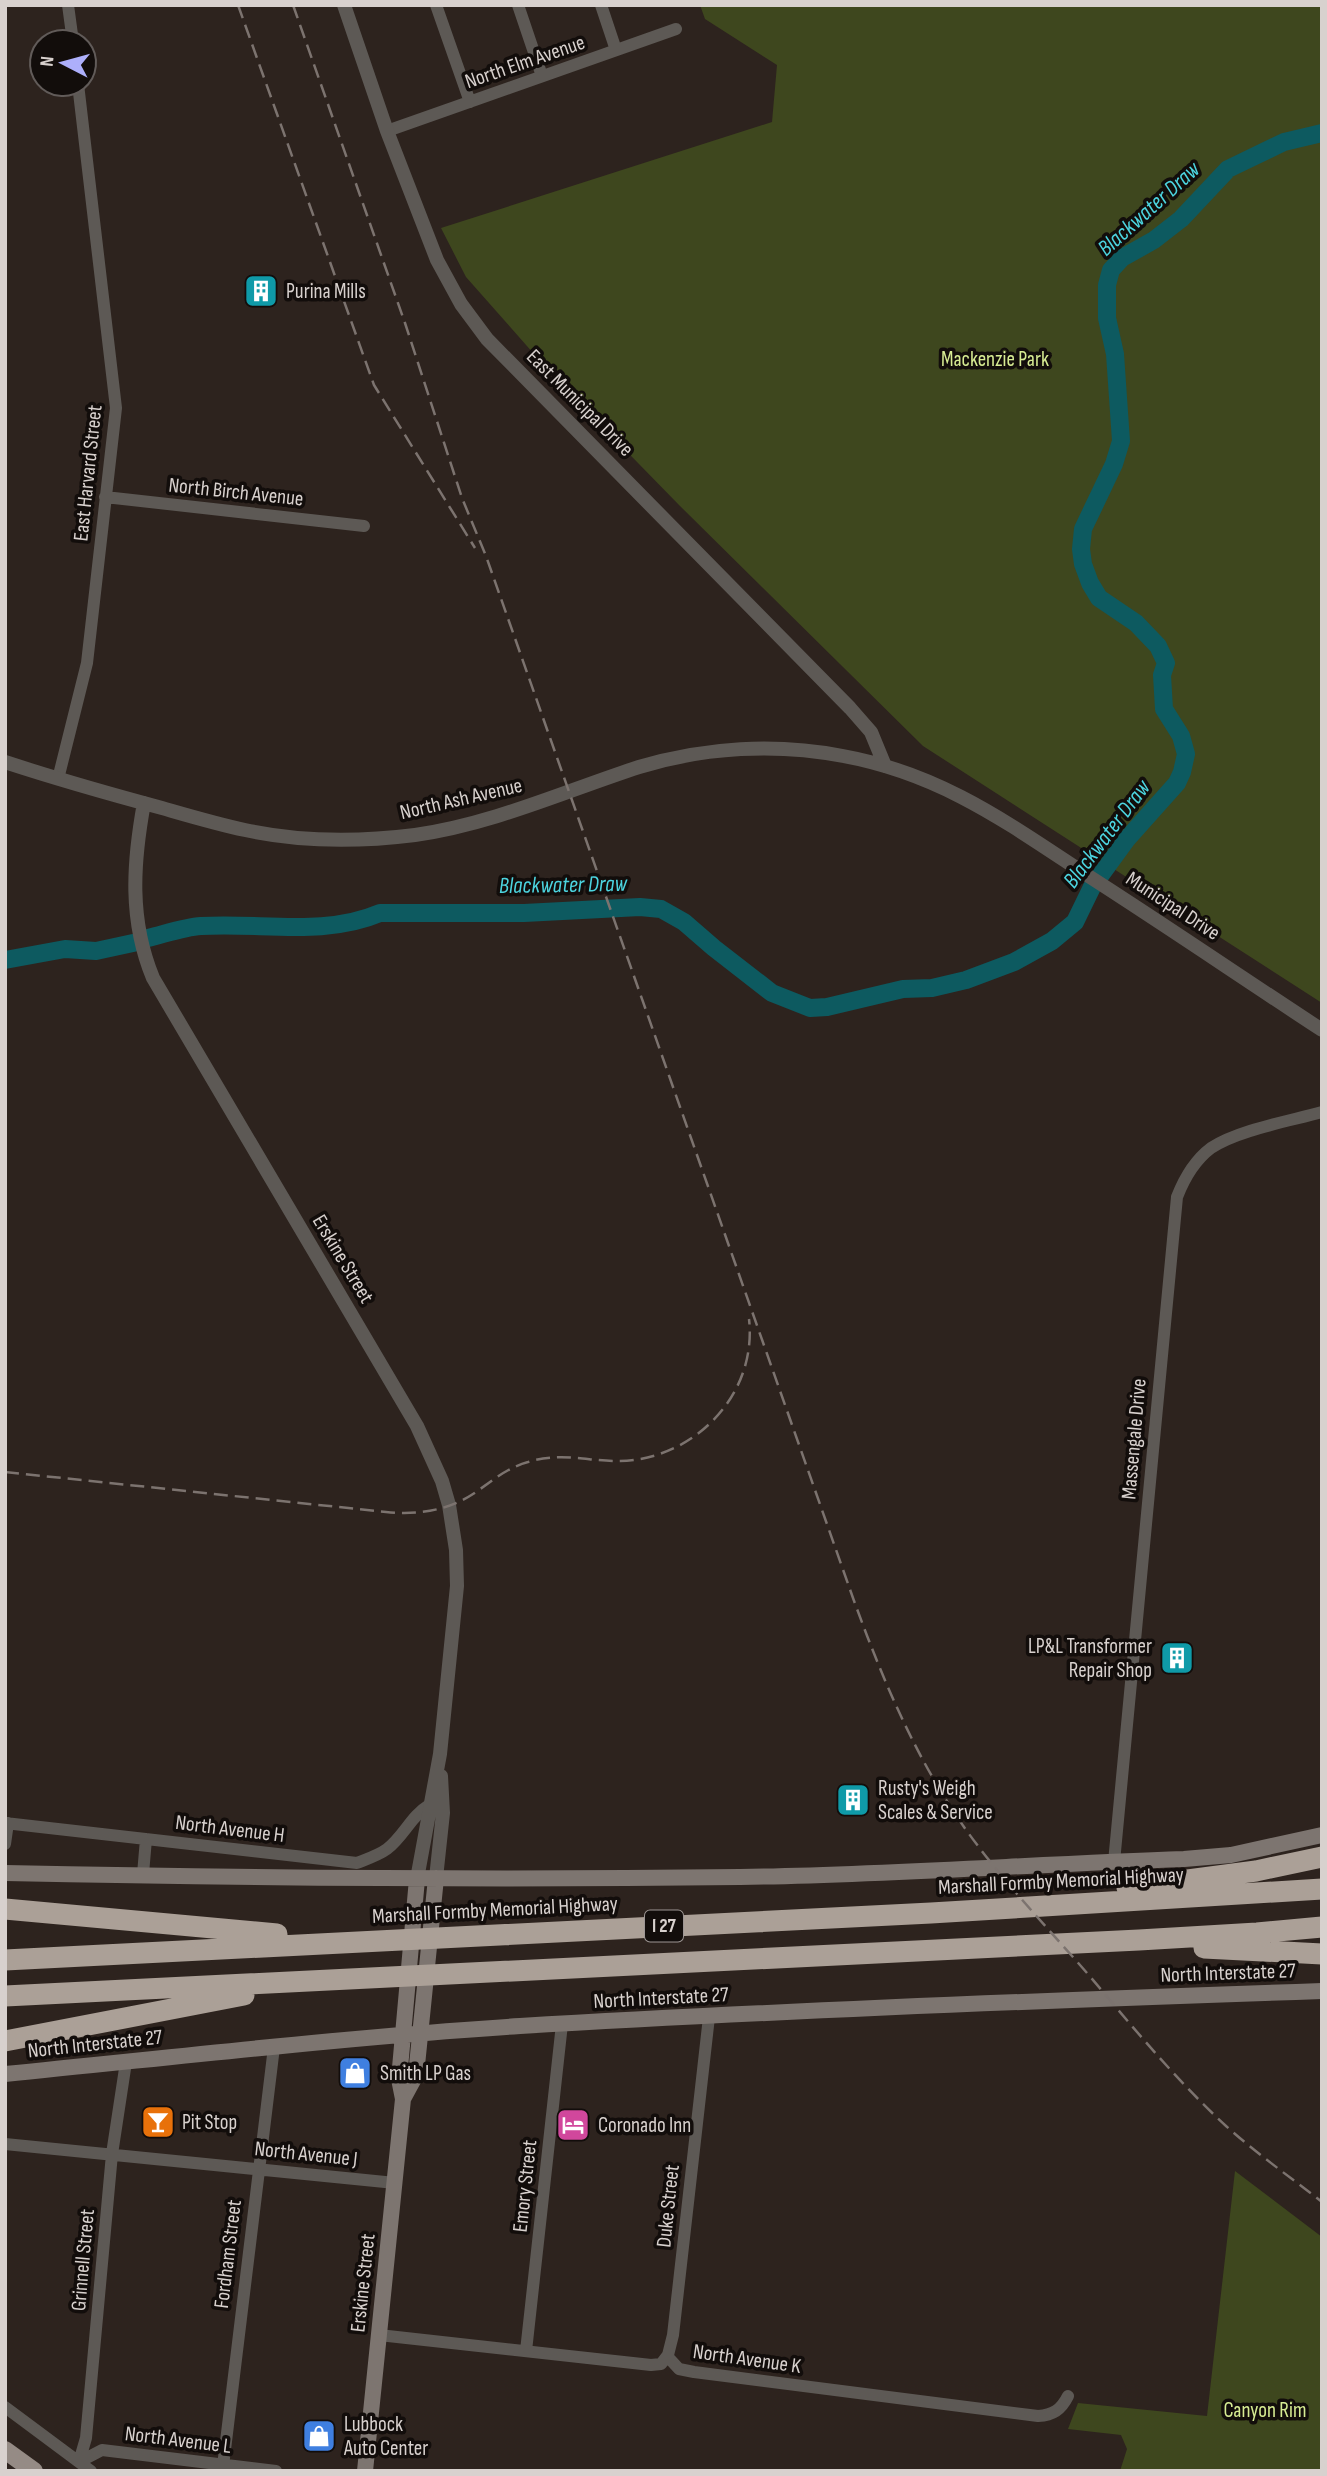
<svg xmlns="http://www.w3.org/2000/svg" width="1327" height="2476" font-family="'Sofia Sans Condensed',sans-serif">
  <style>
    .green { fill: #3e471e }
    .lines { fill: none; stroke-linecap: round; stroke-linejoin: round }
    .river { stroke: #0d5a60; stroke-width: 18 }
    .minor { stroke: #5d5955; stroke-width: 12 }
    .tertiary { stroke: #5d5955; stroke-width: 14 }
    .secondary { stroke: #7d7570; stroke-width: 16 }
    .primary { stroke: #958b85; stroke-width: 18 }
    .motorway { stroke: #aba097; stroke-width: 21 }
    .rail { stroke: #7c736f; stroke-width: 2.5; stroke-dasharray: 14 7; stroke-linecap: butt }
    .labels { text-anchor: middle; dominant-baseline: central; stroke-width: 7; stroke-linejoin: round; paint-order: stroke }
    .shield { fill: #120d0b; stroke: #9d9694; stroke-width: 2 }
    .shield-label { font-size: 19px; font-weight: bold; fill: #d8d1ce }
    .street-label { font-size: 21px; fill: #d8d1ce; stroke: #120d0b }
    .poi-label { font-size: 21px; fill: #d8d1ce; stroke: #120d0b; text-anchor: start }
    .park-label { font-size: 21px; fill: #d7ec93; stroke: #120d0b }
    .water-label { font-size: 23px; font-style: italic; fill: #4cd4df; stroke: #120d0b }
  </style>
  <rect width="100%" height="100%" fill="#2d231e"/>
  <path class="green" d="M700,5H1322V1003L923,746L679,505L556,379L466,277L441,228L772,122L777,65L705,19Z
    M1235,2171L1322,2237V2471H1120L1127,2449L1121,2435L1068,2429L1078,2403L1207,2416Z"/>
  <g class="lines">
    <path class="river" d="M148,938C165,934 184,927 201,926C260,922 324,937 380,913H524L640,907L661,909L684,922L714,948L772,993L810,1008L827,1007L903,989L932,988L966,980L1014,962L1052,941L1075,922L1092,887L1127,839L1177,783L1182,772L1186,754L1181,736L1164,709L1162,675L1166,663L1158,646L1136,623L1099,598L1090,583L1083,564L1081,549L1083,529L1114,464L1121,441L1115,354L1107,318V285L1111,270L1122,258L1154,240L1181,219L1228,169L1284,142L1322,133
      M5,960L65,949L96,951L133,943"/>
    <path class="minor" d="M68,5L73,42
      M436,5L470,102
      M518,5L542,76
      M601,5L616,50
      M387,131L676,29
      M105,497L364,526
      M58,779L87,663L116,408L78,84
      M5,1823L357,1863C367,1859 379,1855 387,1849C404,1836 411,1816 429,1805
      M5,1844L8,1823
      M1114,1862L1177,1197C1184,1179 1195,1160 1211,1148C1238,1130 1290,1121 1322,1112
      M143,1874L146,1839
      M5,2144L395,2183
      M379,2335L651,2365L661,2364L668,2355L673,2335L709,2017
      M526,2351L562,2024
      M667,2356L679,2369L694,2372L1038,2416C1053,2415 1061,2410 1068,2396
      M5,2407L91,2471
      M79,2462L86,2438L112,2154L126,2062
      M79,2462L102,2450L276,2471
      M223,2466L274,2047"/>
    <path class="tertiary" d="M344,5L387,131L437,260L461,304L487,339L850,708L871,732L885,766
      M5,762C57,779 110,794 162,808C190,816 217,824 245,830C300,842 359,842 415,835C493,824 565,791 639,767C705,747 776,743 843,756C942,774 1009,824 1090,877C1168,927 1244,979 1322,1030
      M144,803C133,863 129,920 153,978L417,1426L442,1481L449,1505L456,1550L457,1586L440,1754L417,1879
      M436,1878L443,1813L441,1776"/>
    <path class="secondary" d="M5,1873C250,1878 495,1880 740,1877C888,1875 1036,1864 1184,1859L1231,1855L1322,1835
      M5,2074C177,2057 348,2037 520,2026C787,2010 1055,2000 1322,1991
      M403,2099L416,2075L436,1878
      M365,2471L403,2099L399,2079L417,1879"/>
    <path class="primary" d="M5,2450L34,2471"/>
    <path class="motorway" d="M1127,1888L1256,1871L1322,1857
      M5,1909L277,1934
      M1204,1948L1322,1954
      M5,1960L931,1913L1322,1889
      M5,1996L1139,1940L1257,1933L1322,1927
      M5,2041L244,1995"/>
    <path class="rail" d="M238,5L374,385L475,548
      M293,5L405,323L462,498L486,556L853,1598C882,1678 915,1757 964,1827C1001,1879 1045,1925 1087,1973C1132,2026 1175,2079 1226,2126C1256,2153 1290,2177 1322,2202
      M5,1472L386,1512C417,1515 447,1511 473,1494C491,1482 506,1468 528,1462C567,1450 597,1465 634,1460C702,1451 757,1390 749,1319"/>
  </g>
  <defs>
    <symbol id="building-square" viewBox="-11 -11 22 22"><rect x="-9" y="-9" width="18" height="18" rx="4" fill="#0f9aa8" stroke="#120d0b"/><path d="M-4-6H4V6H1V3H-1V6H-4ZM-2.5-4.3h1.7v1.8h-1.7ZM.8-4.3h1.7v1.8H.8ZM-2.5-1h1.7V.8h-1.7ZM.8-1h1.7V.8H.8Z" fill="#fff"/></symbol>
    <symbol id="shop-square" viewBox="-11 -11 22 22"><rect x="-9" y="-9" width="18" height="18" rx="4" fill="#3f7fe0" stroke="#120d0b"/><path d="M-5-2.5h2.3a2.7 3.5 0 0 1 5.4 0H5L5.5 6h-11ZM-1.5-2.5h3a1.5 2.3 0 0 0-3 0Z" fill="#fff"/></symbol>
    <symbol id="bar-square" viewBox="-11 -11 22 22"><rect x="-9" y="-9" width="18" height="18" rx="4" fill="#e8710a" stroke="#120d0b"/><path d="M-6-5H6L.8 .8V4.5H3.5V6h-7V4.5H-.8V.8Z" fill="#fff"/></symbol>
    <symbol id="hotel-square" viewBox="-11 -11 22 22"><rect x="-9" y="-9" width="18" height="18" rx="4" fill="#d1479c" stroke="#120d0b"/><path d="M-6-4.5h1.5V1H6V5H4.5V3h-9V5H-6ZM-4 0a1.8 1.8 0 1 1 3.6 0ZM.5 0V-2.5h3Q6-2.5 6 0Z" fill="#fff"/></symbol>
  </defs>
  <g fill-rule="evenodd">
    <use href="#building-square" x="242" y="272" width="38" height="38"/>
    <use href="#building-square" x="1158" y="1639" width="38" height="38"/>
    <use href="#building-square" x="834" y="1781" width="38" height="38"/>
    <use href="#shop-square" x="336" y="2054" width="38" height="38"/>
    <use href="#bar-square" x="139" y="2103" width="38" height="38"/>
    <use href="#hotel-square" x="554" y="2106" width="38" height="38"/>
    <use href="#shop-square" x="300" y="2417" width="38" height="38"/>
  </g>
  <g class="labels">
    <rect class="shield" x="645" y="1910.5" width="38" height="31" rx="5"/>
    <g class="shield-label">
      <text x="664" y="1926">I 27</text>
    </g>
    <g class="street-label">
      <text transform="translate(525 62) rotate(-19)">North Elm Avenue</text>
      <text transform="translate(580 403) rotate(45)">East Municipal Drive</text>
      <text transform="translate(88 473) rotate(-84)">East Harvard Street</text>
      <text transform="translate(236 492) rotate(6)">North Birch Avenue</text>
      <text transform="translate(461 799) rotate(-13)">North Ash Avenue</text>
      <text transform="translate(1173 906) rotate(33)">Municipal Drive</text>
      <text transform="translate(343 1259) rotate(59)">Erskine Street</text>
      <text transform="translate(1134 1439) rotate(-85)">Massengale Drive</text>
      <text transform="translate(230 1829) rotate(7)">North Avenue H</text>
      <text transform="translate(1061 1881) rotate(-3)">Marshall Formby Memorial Highway</text>
      <text transform="translate(495 1910) rotate(-3)">Marshall Formby Memorial Highway</text>
      <text transform="translate(1228 1973) rotate(-2)">North Interstate 27</text>
      <text transform="translate(661 1998) rotate(-3)">North Interstate 27</text>
      <text transform="translate(95 2044) rotate(-6)">North Interstate 27</text>
      <text transform="translate(306 2154) rotate(6)">North Avenue J</text>
      <text transform="translate(525 2186) rotate(-84)">Emory Street</text>
      <text transform="translate(668 2206) rotate(-84)">Duke Street</text>
      <text transform="translate(228 2254) rotate(-83)">Fordham Street</text>
      <text transform="translate(83 2260) rotate(-85)">Grinnell Street</text>
      <text transform="translate(363 2283) rotate(-84)">Erskine Street</text>
      <text transform="translate(747 2359) rotate(8)">North Avenue K</text>
      <text transform="translate(178 2440) rotate(7)">North Avenue L</text>
    </g>
    <g class="poi-label">
      <text x="286" y="291">Purina Mills</text>
      <text x="1152" y="1646" text-anchor="end">LP&amp;L Transformer<tspan x="1152" dy="24">Repair Shop</tspan></text>
      <text x="878" y="1788">Rusty's Weigh<tspan x="878" dy="24">Scales &amp; Service</tspan></text>
      <text x="380" y="2073">Smith LP Gas</text>
      <text x="182" y="2122">Pit Stop</text>
      <text x="598" y="2125">Coronado Inn</text>
      <text x="344" y="2424">Lubbock<tspan x="344" dy="24">Auto Center</tspan></text>
    </g>
    <g class="park-label">
      <text x="995" y="359">Mackenzie Park</text>
      <text x="1265" y="2410">Canyon Rim</text>
    </g>
    <g class="water-label">
      <text transform="translate(1149 209) rotate(-42)">Blackwater Draw</text>
      <text transform="translate(1107 834) rotate(-53)">Blackwater Draw</text>
      <text transform="translate(563 885) rotate(-1)">Blackwater Draw</text>
    </g>
  </g>
  <rect width="1327" height="2476" fill="none" stroke="#d8d1ce" stroke-width="14"/>
  <g transform="translate(63 63) rotate(276)"><circle r="33" fill="#120d0b" stroke="#615b59" stroke-width="2"/>
  <path d="M0-5L12 26L0 18L-12 26Z" fill="#adaffb"/>
  <text y="-10" font-size="19" font-weight="bold" text-anchor="middle" fill="#d8d1ce">N</text>
  </g>
</svg>
